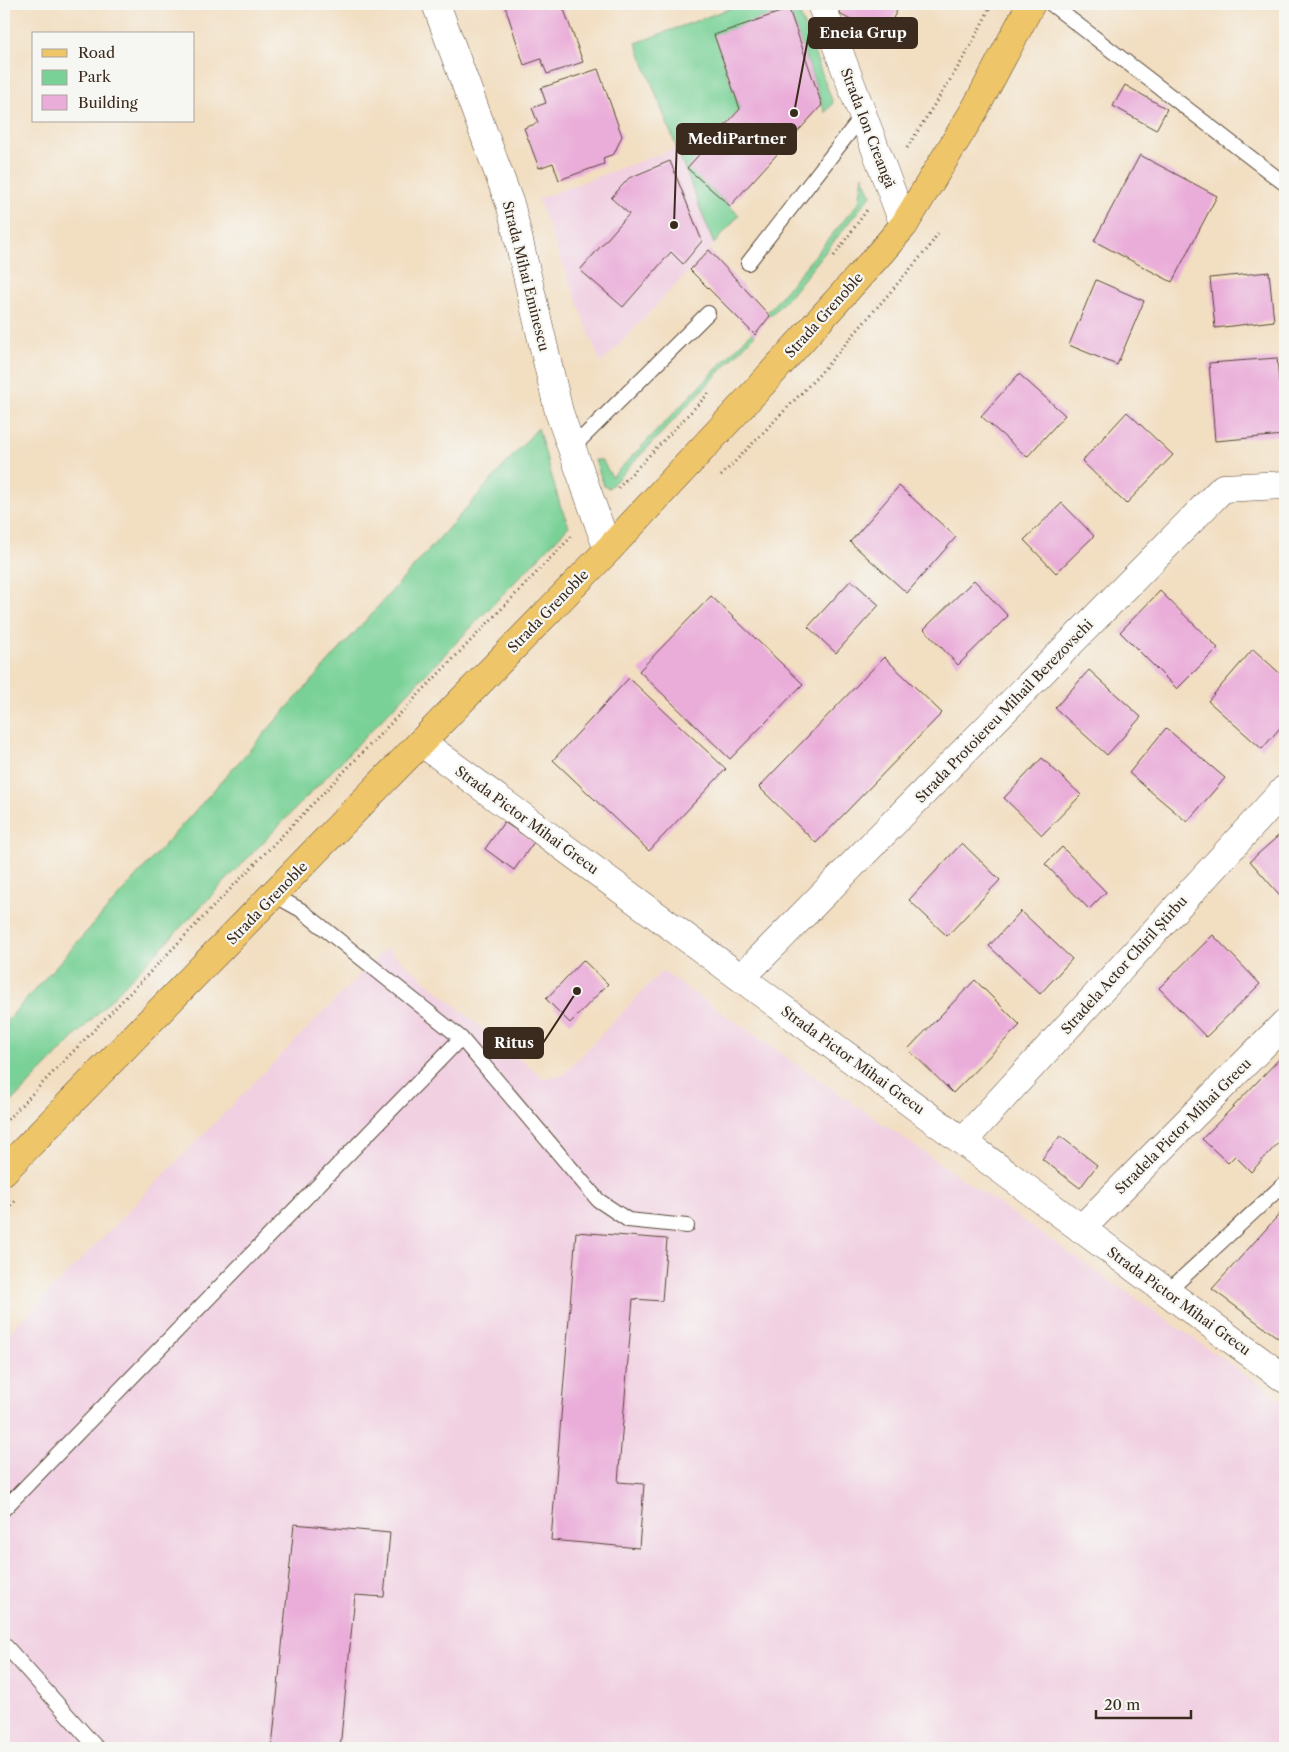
<svg xmlns="http://www.w3.org/2000/svg" width="1289" height="1752" font-family="'Libre Caslon Text',serif">
  <style>
    .built { fill: #f1d0e2 }
    .green { fill: #79d197; stroke: #5a7e5a }
    .building { fill: #eaadd9 }
    .lines { fill: none; stroke-linecap: round; stroke-linejoin: round }
    .service-casing { stroke: #564536; stroke-width: 16 }
    .minor-casing { stroke: #564536; stroke-width: 29 }
    .primary-casing { stroke: #564536; stroke-width: 29 }
    .path { stroke: #564536; stroke-width: 3; stroke-dasharray: 1 4; stroke-linecap: butt }
    .service { stroke: #fff; stroke-width: 14 }
    .minor { stroke: #fff; stroke-width: 28 }
    .primary { stroke: #eec569; stroke-width: 28 }
    .labels { text-anchor: middle; dominant-baseline: central; stroke-width: 4.5; stroke-linejoin: round; paint-order: stroke }
    .street-label { font-size: 14px; fill: #3b2a1e; stroke: #f6f6f2 }
    .leader { fill: none; stroke: #3b2a1e; stroke-width: 2 }
    .callout-dot { fill: #3b2a1e; stroke: #f6f6f2; stroke-width: 2 }
    .callout { fill: #3b2a1e; stroke: #3b2a1e; stroke-width: 2 }
    .callout-label { font-size: 15px; text-anchor: middle; font-weight: bold; fill: #fff }
  </style>
  <rect width="100%" height="100%" fill="#f6f6f2"/>
  <filter id="ink" filterUnits="userSpaceOnUse"><feTurbulence type="fractalNoise" baseFrequency=".02" numOctaves="2"/><feDisplacementMap in="SourceGraphic" scale="10" xChannelSelector="R" yChannelSelector="G"/><feConvolveMatrix kernelMatrix="1 2 1 2 8 2 1 2 1" color-interpolation-filters="sRGB"/></filter>
  <filter id="wash" filterUnits="userSpaceOnUse"><feTurbulence type="fractalNoise" baseFrequency=".0096" numOctaves="4" result="noise"/><feDisplacementMap in="SourceGraphic" scale="20" xChannelSelector="R" yChannelSelector="G"/><feGaussianBlur stdDeviation="1.12" result="paint"/><feColorMatrix in="noise" values="0 0 0 0 0 0 0 0 0 0 0 0 0 0 0 0 0 1.4 0 .05"/><feComposite in="paint" operator="in"/></filter>
  <g filter="url(#wash)">
    <rect width="100%" height="100%" fill="#f2dec1"/>
    <path class="built" d="M676,148L714,244L601,364L538,199Z
      M386,948L544,1079L563,1075L662,971L1285,1402V1748H4V1338Z"/>
    <path class="green" d="M742,4H796L833,103L825,113L789,9L715,35L740,109L688,168L739,215L714,244L636,43Z
      M863,175L871,195L790,296L770,316L767,313L859,202Z
      M752,332L755,335L609,488L604,486L595,460H602L612,477Z
      M538,428L560,505L569,526L4,1110V1024Z"/>
    <g id="blocks">
      <path class="building" d="M511,4H545L546,8L562,4L583,62L547,74L541,59L524,65L505,6Z
        M837,4H900L884,37L841,15Z
        M789,9L822,105L730,206L687,168L740,109L714,35Z
        M598,69L622,136L614,154L603,158L604,164L559,180L553,163L539,168L524,128L538,123L532,108L546,103L541,88Z
        M1125,85L1167,109L1156,130L1113,106Z
        M1140,155L1217,196L1172,282L1094,241Z
        M670,161L702,241L683,264L671,252L623,307L580,270L629,214L611,198L629,178Z
        M709,250L770,316L755,335L690,270Z
        M1269,272L1274,321L1215,328L1210,278Z
        M1096,280L1144,301L1117,365L1069,345Z
        M1277,358L1284,435L1215,441L1209,363Z
        M1019,374L1065,415L1027,457L981,416Z
        M1127,412L1173,455L1126,504L1082,461Z
        M899,486L956,537L907,593L850,542Z
        M1062,503L1094,536L1056,573L1024,540Z
        M851,580L879,605L836,653L808,627Z
        M974,580L1008,616L958,665L924,629Z
        M1160,591L1218,648L1177,689L1120,632Z
        M711,596L803,684L730,759L639,671Z
        M1253,649L1285,678V722L1262,749L1208,701Z
        M884,657L942,713L816,843L759,787Z
        M1089,670L1141,717L1107,755L1055,708Z
        M629,678L726,769L649,851L553,760Z
        M1166,728L1225,778L1187,822L1129,773Z
        M1042,758L1081,795L1042,835L1004,798Z
        M504,822L534,842L514,870L485,849Z
        M1285,830V901L1250,861Z
        M962,843L1000,880L947,936L909,900Z
        M1062,847L1106,892L1089,909L1045,864Z
        M1021,911L1072,959L1040,994L989,946Z
        M1213,935L1260,984L1206,1037L1159,988Z
        M583,960L608,984L570,1023L546,999Z
        M975,980L1020,1025L953,1093L908,1049Z
        M1285,1053V1136L1251,1172L1235,1156L1228,1163L1202,1139Z
        M1060,1136L1097,1165L1080,1188L1042,1159Z
        M1285,1208V1343L1212,1289Z
        M576,1232L667,1239L662,1301L633,1299L618,1482L644,1484L639,1548L551,1540Z
        M294,1524L390,1533L384,1597L355,1595L340,1748H272Z"/>
    </g>
  </g>
  <g filter="url(#ink)">
    <use href="#blocks" fill-opacity="0" stroke="#564536" stroke-width="1"/>
    <g class="lines">
      <defs>
        <path id="service" d="M1051,4L1285,184
          M748,263L863,115
          M572,448L708,313
          M274,895L301,910L461,1038L598,1200L628,1220L687,1226
          M1167,1292L1285,1183
          M4,1509L461,1038
          M4,1644L97,1748"/>
        <path id="minor" d="M436,4L511,207L559,412L608,550
          M821,4L904,225
          M421,742L1285,1379
          M741,978L1223,488L1285,485
          M963,1141L1285,789
          M1081,1229L1285,1023"/>
        <path id="primary" d="M4,1171L608,550L754,393L881,252L904,225L975,109L1031,4"/>
      </defs>
      <use href="#service" class="service-casing"/>
      <use href="#minor" class="minor-casing"/>
      <use href="#primary" class="primary-casing"/>
      <path class="path" d="M907,148L967,53L992,4
        M834,256L867,210
        M721,476L817,377L930,246L939,231
        M618,488L709,393
        M4,1123L572,536
        M4,1213L17,1199"/>
      <use href="#service" class="service"/>
      <use href="#minor" class="minor"/>
      <use href="#primary" class="primary"/>
    </g>
  </g>
  <g class="labels">
    <g class="street-label">
      <text transform="translate(868 128) rotate(69)">Strada Ion Creangă</text>
      <text transform="translate(526 276) rotate(76)">Strada Mihai Eminescu</text>
      <text transform="translate(824 315) rotate(-48)">Strada Grenoble</text>
      <text transform="translate(548 611) rotate(-46)">Strada Grenoble</text>
      <text transform="translate(1004 711) rotate(-46)">Strada Protoiereu Mihail Berezovschi</text>
      <text transform="translate(527 820) rotate(36)">Strada Pictor Mihai Grecu</text>
      <text transform="translate(267 903) rotate(-46)">Strada Grenoble</text>
      <text transform="translate(1124 965) rotate(-48)">Stradela Actor Chiril Știrbu</text>
      <text transform="translate(853 1060) rotate(36)">Strada Pictor Mihai Grecu</text>
      <text transform="translate(1183 1126) rotate(-45)">Stradela Pictor Mihai Grecu</text>
      <text transform="translate(1179 1301) rotate(36)">Strada Pictor Mihai Grecu</text>
    </g>
  </g>
  <path class="leader" d="M794 113L809 33M674 225L677 139M577 991L543 1043"/>
  <g class="callout-dot">
    <circle cx="794" cy="113" r="5"/>
    <circle cx="674" cy="225" r="5"/>
    <circle cx="577" cy="991" r="5"/>
  </g>
  <g class="callout">
    <rect x="809" y="18" width="108" height="30" rx="5"/>
    <rect x="677" y="124" width="119" height="30" rx="5"/>
    <rect x="484" y="1028" width="59" height="30" rx="5"/>
  </g>
  <g class="callout-label">
    <text x="863" y="38">Eneia Grup</text>
    <text x="737" y="144">MediPartner</text>
    <text x="514" y="1048">Ritus</text>
  </g>
  <rect width="1289" height="1752" fill="none" stroke="#f6f6f2" stroke-width="20"/>
  <rect x="32" y="32" width="162" height="90" fill="#f6f6f2" stroke="#aba49d"/>
  <rect x="42" y="49" width="25" height="8" fill="#eec569" stroke="#aba49d"/>
  <text x="78" y="58" font-size="15" fill="#3b2a1e">Road</text>
  <rect x="42" y="70" width="25" height="15" fill="#79d197" stroke="#aba49d"/>
  <text x="78" y="82" font-size="15" fill="#3b2a1e">Park</text>
  <rect x="42" y="95" width="25" height="15" fill="#eaadd9" stroke="#aba49d"/>
  <text x="78" y="108" font-size="15" fill="#3b2a1e">Building</text>
  <path d="M1096 1710v8h95v-8" fill="none" stroke="#3b2a1e" stroke-width="2.5"/>
  <text x="1104" y="1710" font-size="15" fill="#3b2a1e" stroke="#f6f6f2" stroke-width="4" paint-order="stroke">20 m</text>
</svg>
